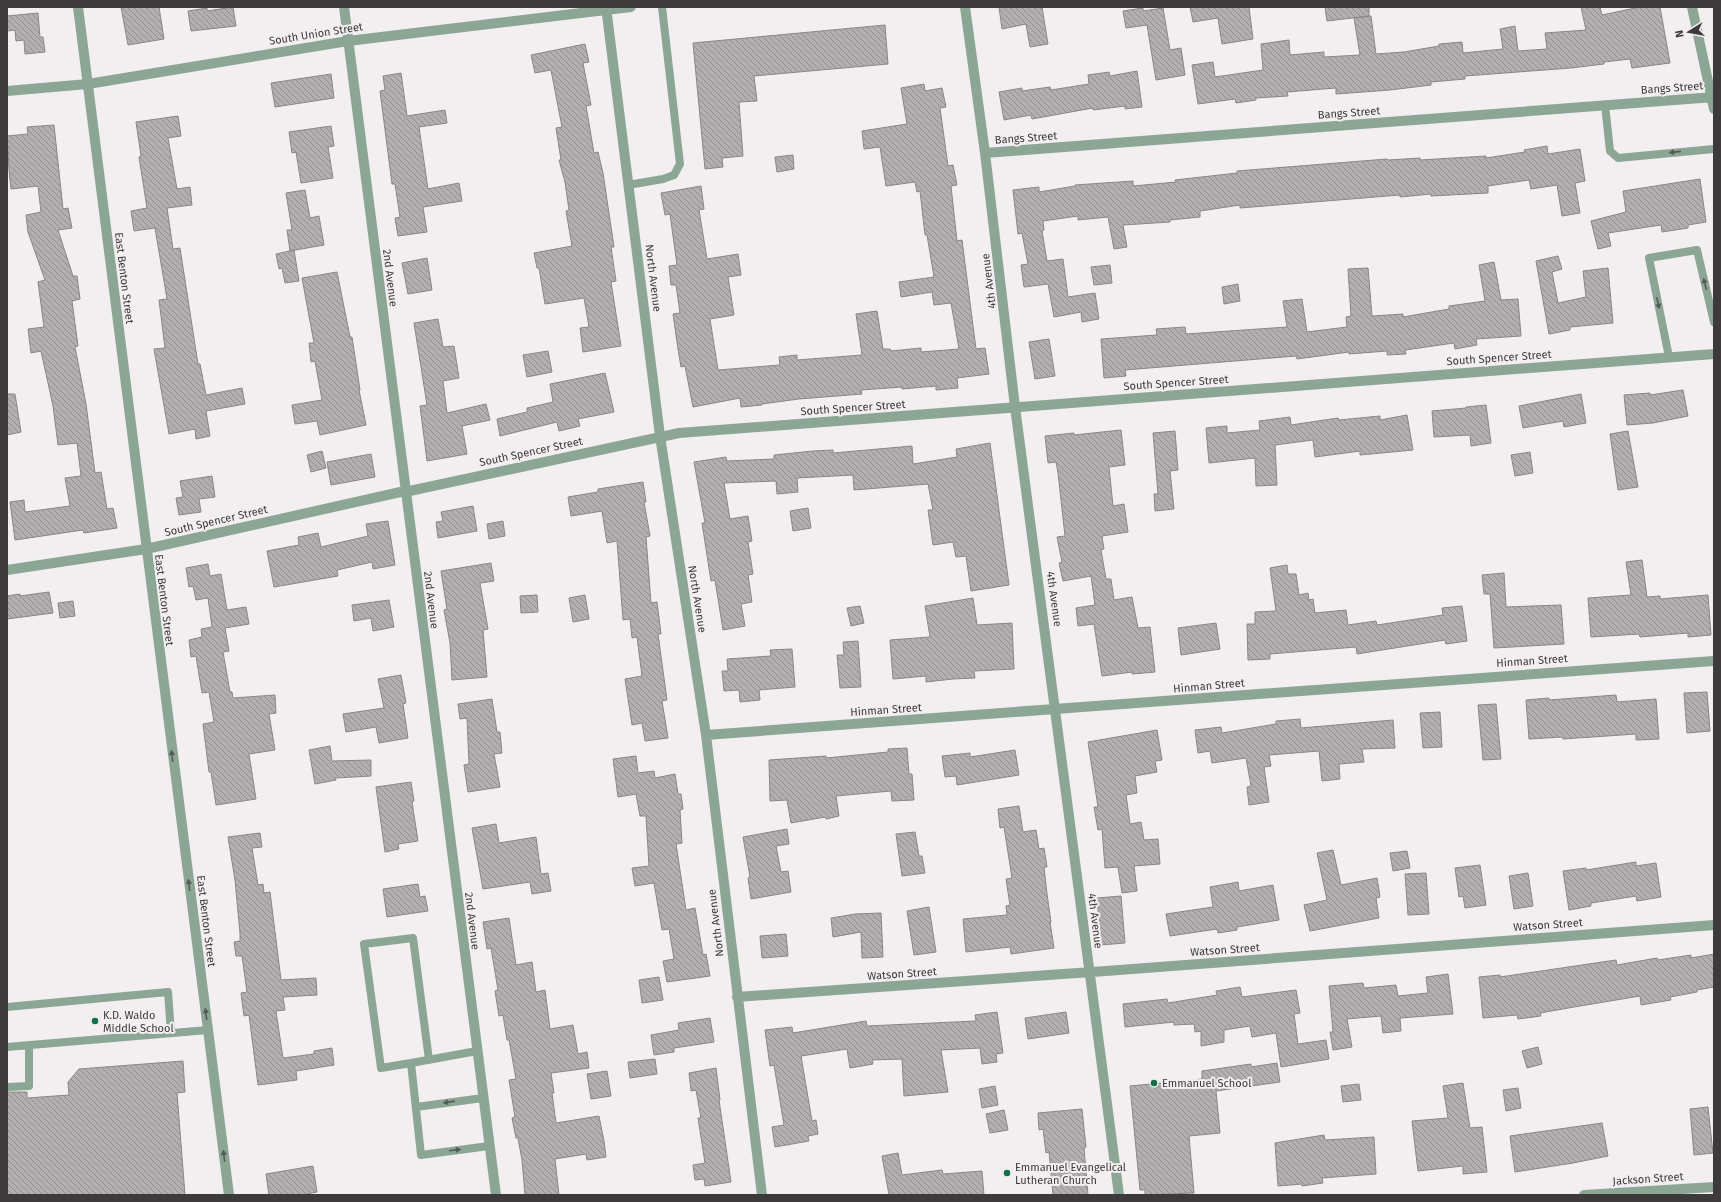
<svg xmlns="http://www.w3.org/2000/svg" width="1721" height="1202" font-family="'Fira Sans',sans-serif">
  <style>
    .building { fill: url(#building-back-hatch); stroke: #8a8688 }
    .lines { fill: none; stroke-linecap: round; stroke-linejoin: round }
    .lane { stroke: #8ca696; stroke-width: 8 }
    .street { stroke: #8ca696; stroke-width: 10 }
    .oneway { fill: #545a56 }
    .poi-dot { fill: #117046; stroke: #f3eef0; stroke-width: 1.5 }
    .labels { text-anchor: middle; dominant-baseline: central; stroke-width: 4; stroke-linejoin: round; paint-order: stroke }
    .street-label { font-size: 11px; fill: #3c3a3b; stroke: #f3eef0 }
    .poi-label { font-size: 11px; fill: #3c3a3b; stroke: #f3eef0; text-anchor: start }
  </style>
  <defs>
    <pattern id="building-back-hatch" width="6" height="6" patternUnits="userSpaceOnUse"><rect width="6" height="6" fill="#b3aeb0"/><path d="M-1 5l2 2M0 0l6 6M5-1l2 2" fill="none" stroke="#938f90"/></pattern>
  </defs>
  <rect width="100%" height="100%" fill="#f3eef0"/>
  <path class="building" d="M121,7H159L164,39L128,45Z
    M233,7L236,26L191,31L188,11L207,8V11Z
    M999,7H1042L1048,44L1030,47L1026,24L1002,29Z
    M1190,7H1249L1253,39L1222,44L1218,18L1193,22Z
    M1325,7H1369V16L1327,21Z
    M1581,7H1600L1602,15L1640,7H1660L1670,63L1632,68L1630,59L1604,62V64L1571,68L1465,76V79L1431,82V85L1390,90L1336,94V88L1287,92L1288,96L1256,98V100L1236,103L1235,99L1198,104L1192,65L1213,62L1215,77L1263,70L1261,44L1289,40L1290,55L1324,52V57L1360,55L1354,18L1371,16L1376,54L1404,52L1439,46V44L1462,42L1463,53L1503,49L1500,29L1515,26L1518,51L1547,49L1545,33L1586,30Z
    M1143,8V11L1163,8L1170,50L1181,48L1185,75L1156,80L1147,25L1126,28L1123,11Z
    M38,13L40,37H43L45,52L25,54L24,40L16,41L15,30L7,31V16Z
    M885,25L888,64L754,76L757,101L739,102L743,156L722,158L723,167L705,169L693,43Z
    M585,44L589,62L583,63L591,105L586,106L594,153L598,152L603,173L614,247H611L616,281L611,282L621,346L583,352L580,328L589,327L584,298L545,304L539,268H537L534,253L572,246L566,211L569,210L565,182L559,160H561L556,128L562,127L551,70L535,73L531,55Z
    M1137,71L1142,107L1125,109V106L1093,110V108L1032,119L1031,115L1004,120L999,92L1022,88V91L1050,87L1051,90L1089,84L1088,75L1109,72L1110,76Z
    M401,73L407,116L445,110L447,123L419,127L428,189L459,183L462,201L423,207L427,232L398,236L395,218L400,217L395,184H392L380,91L385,90L383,76Z
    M331,74L334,98L275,107L271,83Z
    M924,84L925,91L942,88L946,107L940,108L948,166L953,165L957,185L951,186L957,241L962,240L976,349L985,348L989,374L957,378L958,388L936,390V386L902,389V387L861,390L862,394L799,399L762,404V405L741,407L740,398L693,407L685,366L681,367L678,349L673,314L680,313L676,285H671L669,266L677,265L670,214L665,215L661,193L701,186L704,209L699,210L707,259L738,254L741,275L728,277L734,315L710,319L718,370L780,365L779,357L797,355V360L862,355L856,314L877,311L883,349H890L891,351L921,348V352L959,349L951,303L934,305L932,292L901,297L899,282L934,277L927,235H925L920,191L917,192L915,182L886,186L880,147L864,149L862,131L907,124L901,88Z
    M178,116L181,136L168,138L177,189L190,187L192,205L167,208L173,249L180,248L198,364H200L206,395L242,388L245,404L206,411L210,436L196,439L195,429L169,434L154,349L165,348L159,300L167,299L155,228L134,231L131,211L147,208L139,157L141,156L136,122Z
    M54,125L63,209L68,208L72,228L58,230L73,276H77L80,299L72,301L78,346L75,347L86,404L95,473L101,472L107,509L113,508L117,528L84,533L83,530L15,540L10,502L24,500L25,512L70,506L65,478L81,476L77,443L58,445L53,406L41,351L31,353L28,329L44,327L38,282L45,280L28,232L26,215L41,212L38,186L11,189L9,170L7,136L28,134L27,127Z
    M331,126L334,146L328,147L333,178L301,183L296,152L292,153L289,132Z
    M1547,146L1548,154L1580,149L1585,181L1575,183L1580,213L1562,216L1557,185L1531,189L1529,180L1488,186V193L1431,196V194L1400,197V195L1240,208V205L1200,211V217L1170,220V222L1123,225L1127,247L1114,249L1108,217L1078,220V216L1043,221L1044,230L1042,231L1047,261L1063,259L1068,297L1095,293L1099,319L1082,322L1081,312L1054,317L1048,284L1024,287L1021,265L1028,264L1022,233L1018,234L1013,190L1039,187V192L1075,186V185L1133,181V186L1176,182L1175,180L1237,173V171L1387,159L1388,160L1420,158V160L1486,156V158L1525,152L1524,150Z
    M793,155L794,169L777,172L775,157Z
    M1700,179L1706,222L1688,225V228L1662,232L1661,225L1608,233L1611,246L1598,249L1591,221L1626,212L1623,191Z
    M305,190L310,218L319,216L324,245L290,251L287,230H292L286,193Z
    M294,250L299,281L285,283L282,268L279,269L276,254Z
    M1558,256L1562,269L1552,272L1558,303L1586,297L1583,271L1608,268L1613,323L1570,327V330L1549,334L1536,261Z
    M427,258L432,290L408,294L402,263Z
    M1494,262L1501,300L1518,299L1521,336L1476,339L1477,345L1455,349L1454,343L1405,350L1406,354L1387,355V351L1349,354V352L1297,359L1296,356L1125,370L1126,376L1104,378L1101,339L1157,335L1156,329L1185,327L1186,334L1287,327L1283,301L1302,299L1307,332L1347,327L1346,317L1351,316L1348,269L1368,268L1372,316L1403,314V317L1449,309V306L1485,301L1479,265Z
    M1110,265L1112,283L1094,285L1091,267Z
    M337,272L350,337H352L360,390H359L366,425L320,435L317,421L295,424L292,405L322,400L315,361L311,362L309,343H314L302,278Z
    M1238,284L1240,301L1224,304L1222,287Z
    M438,319L443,347L454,346L459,378L443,381L447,413L486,404L490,420L462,426L467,454L427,461L420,406L427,405L414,323Z
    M1049,339L1055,376L1035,379L1029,342Z
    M548,351L552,372L527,377L523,355Z
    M605,373L614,412L578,419L580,426L559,431L557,422L500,436L497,419L527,412V408L553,402L550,384Z
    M1683,390L1688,416L1653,423L1627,425L1624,395L1650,393V395Z
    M7,394H15L21,432L7,435Z
    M1581,394L1586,423L1564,427L1563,421L1523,428L1519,406Z
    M1486,405L1491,443L1471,446L1470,435L1434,437L1432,411L1466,408V407Z
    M1407,415L1413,450L1360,455V451L1315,457L1313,440L1275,445L1277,485L1256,486L1255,458L1209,463L1206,428L1227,426V433L1260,430L1259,421L1290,417L1291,425L1338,418L1339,420L1380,416V420Z
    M1121,430L1125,465L1109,467L1113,506L1124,504L1128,532L1102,536L1104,549L1101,550L1106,579H1111L1114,600L1132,597L1138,628L1150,627L1155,672L1132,674V672L1102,676L1094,624L1078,626L1076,608L1095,605L1091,576L1063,581L1059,563L1062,562L1057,537L1065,536L1058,473L1056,462L1048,463L1045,436L1074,433V435Z
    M1175,431L1178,470L1170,471L1174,509L1155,511L1154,494H1158L1153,433Z
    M1628,431L1638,487L1618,490L1610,434Z
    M990,443L1009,585L971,591L966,556L956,557L953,542L933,545L928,510H933L928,484L854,490L853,475L797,478L798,492L777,494L776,481L724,483L730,519L748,516L752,541L748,542L753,574L748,575L752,602L741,604L745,626L723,630L715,580L711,581L702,523H705L694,462L726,457L727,461L774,459V455L813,451L833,450V453L912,446L913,464L957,457L956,449Z
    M322,451L326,468L311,472L307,455Z
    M1530,452L1533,473L1515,476L1511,455Z
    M371,454L375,477L331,485L327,462Z
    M212,476L215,497L199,499L201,512L179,515L176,498L183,497L180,481Z
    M643,482L646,502H644L650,536L646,537L651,603L657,602L661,634H658L667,700L662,701L668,738L645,741L642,723L632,725L625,679L642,676L637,637L632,638L630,619L623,620L617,541L607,543L602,511L571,516L568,497L598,492V489Z
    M473,506L477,531L438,538L436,522L443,521L441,512Z
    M808,508L811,528L793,531L790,511Z
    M388,521L395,565L373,569L372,562L337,570L338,576L274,587L267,551L299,545L298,537L318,533L321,547L368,536L366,524Z
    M503,521L505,536L489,539L487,524Z
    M1642,560L1647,597L1660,596V599L1708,595L1711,635L1688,637V633L1640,637L1639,634L1591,637L1588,598L1631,595L1626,562Z
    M491,563L494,581L480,583L488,629L483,630L487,677L452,680L450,643L444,610L447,609L441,571Z
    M208,564L210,576L221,574L227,610L246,607L249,624L225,628L229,651L223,652L230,692H232L233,698L275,695L276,713L269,714L275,750L249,754L256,799L216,805L211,772H209L203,724L214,722L209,692L202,693L196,656L191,657L189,640L202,637L201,629L212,627L208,598L196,600L193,586L189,587L186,568Z
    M1287,565L1288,574H1296L1299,595L1308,593L1309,600L1313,599L1315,613L1346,610L1348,625L1376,621L1377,625L1443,615L1442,608L1462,606L1467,641L1446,644L1445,640L1357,654L1356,647L1270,654V659L1248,660L1247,624H1255V612L1276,611L1270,568Z
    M1504,573L1506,607L1561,605L1564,644L1494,648L1490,594H1484L1482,575Z
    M49,592L53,613L7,619V596L20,594V596Z
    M537,595L538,612L521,613L520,596Z
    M585,595L589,619L573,622L569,598Z
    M973,598L977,625L1012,623L1014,669L974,671L975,678L953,679L926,682V676L893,679L890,640L930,637L925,606Z
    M389,600L394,627L373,631L371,618L354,621L352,605Z
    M73,601L75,616L60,618L58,603Z
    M860,606L864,623L851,626L847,608Z
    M1216,623L1220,649L1181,655L1178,628Z
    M858,641L861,687L840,688L837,655H844L843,642Z
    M792,649L795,687L759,690L760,700L740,702L739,690L724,691L722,671H728L727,659L771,656L770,650Z
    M401,675L406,703L403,704L408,738L379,743L376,727L346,732L343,714L384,708L378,679Z
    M1707,692L1710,731L1687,733L1684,693Z
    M1616,695L1617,702L1656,699L1659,739L1636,740V734L1563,739L1562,737L1529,739L1526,700L1549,698V700Z
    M492,699L497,732H500L502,753L494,754L500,787L468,792L464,765L469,764L467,718L460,719L458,704Z
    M1496,704L1501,759L1483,760L1478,705Z
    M1440,712L1442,747L1423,748L1420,713Z
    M1300,719L1301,728L1393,720L1395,748L1362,749L1364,762L1339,764L1340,779L1322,781L1319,751L1269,755L1271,766L1264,767L1269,802L1249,805L1247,787L1251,786L1246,758L1212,763L1210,751L1198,753L1195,730L1221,727L1222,733L1276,724V721Z
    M1157,730L1162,760L1155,761L1157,772L1135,776L1137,793L1126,795L1130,824L1141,822L1144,840L1158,839L1160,864L1134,866L1137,891L1122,893L1118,867L1105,868L1102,829L1098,830L1094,807H1098L1088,742Z
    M330,746L332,761L371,760V776L335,778L336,780L315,784L309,750Z
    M907,748L909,774H912L914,800L892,801L891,791L836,796L839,816L826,819L825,817L791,823L787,800L770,801L769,760L826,756V758L888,752V749Z
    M1015,750L1019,775L957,785L956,776L945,777L942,756L970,753V757Z
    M636,756L638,773L654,771L655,778L675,774L678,794H681L683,809L680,810L682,843L676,844L686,910L695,908L703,955L706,954L710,976L667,982L663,961L674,959L669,929L662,930L654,883L635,886L632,868L649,866L646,816H640L636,794L618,797L613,759Z
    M411,782L414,801L412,802L418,841L398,844L399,849L385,852L376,787Z
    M1019,806L1023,832L1036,830L1039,849L1044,848L1047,867H1044L1047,894L1051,922H1050L1054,948L1011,954L1010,947L966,952L963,919L1007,915L1006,906L1010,905L1006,879L1012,878L1004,827L1000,828L998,809Z
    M496,824L499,843L536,837L541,874L548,873L551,891L532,894L530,882L483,889L472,828Z
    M787,829L789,844L776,846L781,872L788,871L791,892L751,899L748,878L750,877L743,837Z
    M915,832L919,856H922L925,873L902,876L896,834Z
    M260,833L262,847L252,848L258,885L263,884L264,893L270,892L281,980L316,978L317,995L283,997L285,1010L276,1011L283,1058L314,1054V1051L332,1048L334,1065L296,1071L297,1080L258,1085L249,1015L244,1016L241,993L247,992L242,956H236L234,942L240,941V933L235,880L228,837Z
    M1333,850L1341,885L1377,878L1380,897L1376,898L1379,918L1310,931L1304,905L1327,900L1317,853Z
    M1407,851L1410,868L1393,871L1390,853Z
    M1636,862V866L1656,863L1661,897L1637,901L1636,896L1591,903V906L1569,910L1563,871L1586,868V870Z
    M1480,865L1486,905L1465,908L1463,896L1459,897L1455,868Z
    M1426,873L1429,914L1408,915L1405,874Z
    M1528,873L1533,906L1514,909L1509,876Z
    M1238,882L1239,891L1273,885L1279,920L1237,927V930L1218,933L1217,929L1170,936L1166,914L1213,907L1210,887Z
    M418,884L420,897L425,896L428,911L387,917L383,889Z
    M1121,896L1125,943L1101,945L1097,898Z
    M929,907L936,952L914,955L907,911Z
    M881,913L883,957L862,958L861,932L833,937L831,918L855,914Z
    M509,918L516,965L532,962L536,992L545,990L550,1029L573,1025L578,1054L587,1052L589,1068L551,1073L554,1093H552L556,1123L599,1116L604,1141L606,1157L587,1160L586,1154L555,1159L559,1195H525L522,1160L518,1138H516L512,1118L515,1117L509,1080L516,1079L509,1040H507L503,1015L499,1016L495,991L498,990L491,948L487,949L483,922Z
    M786,934L788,956L762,958L760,936Z
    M1714,954V987L1697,990V992L1670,997L1671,1000L1641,1005L1640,996L1574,1007L1540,1013L1541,1016L1518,1019L1517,1015L1483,1018L1479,977L1500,975V977L1616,960L1617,965L1657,958L1658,960L1691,955V958Z
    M1448,974L1453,1014L1400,1018L1401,1031L1383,1033L1381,1016L1347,1019L1352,1047L1333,1050L1330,1032H1333L1329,986L1363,983L1364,988L1396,985L1398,996L1428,993L1426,977Z
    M659,977L663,1000L642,1003L639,980Z
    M1240,987L1242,997L1296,990L1300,1013L1294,1014L1298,1044L1326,1040L1329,1059L1281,1067L1276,1033L1252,1037L1250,1026L1224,1030V1042L1201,1046V1031L1195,1032L1194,1024L1174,1025V1022L1125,1027L1123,1004L1167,999L1168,1003L1217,995L1216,991Z
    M997,1012L1003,1053L996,1054L997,1062L982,1064L980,1048L941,1050L948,1092L904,1096L902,1059L872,1060L873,1064L850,1068L847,1049L801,1056L812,1121L816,1120L818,1134L808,1136L809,1141L775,1147L772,1127L784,1125L774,1065L770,1066L765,1030L792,1027L793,1033L866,1021L867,1026L976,1021L975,1015Z
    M1066,1012L1069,1033L1028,1039L1025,1018Z
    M710,1018L714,1042L674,1048V1052L654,1055L651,1035L679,1030L678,1023Z
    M1538,1047L1542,1064L1527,1068L1522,1051Z
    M655,1059L657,1074L630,1078L628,1062Z
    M183,1061L185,1092L177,1093L185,1195H7V1092H27V1098L69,1095L68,1082L79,1069Z
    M1277,1063L1280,1082L1216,1091L1220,1133L1189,1136L1194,1193L1145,1195V1190H1140L1130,1086L1202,1079V1071L1251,1064V1067Z
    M716,1068L720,1100H719L731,1182L705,1186L704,1179L695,1180L693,1165L705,1163L698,1118H701L696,1090L691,1091L689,1073Z
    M607,1071L611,1096L591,1099L587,1074Z
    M1463,1083L1470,1128L1482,1127L1487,1172L1463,1174V1166L1418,1171L1412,1121L1448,1118L1443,1086Z
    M1359,1084L1361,1100L1343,1102L1341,1086Z
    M995,1086L998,1105L982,1108L979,1089Z
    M1518,1088L1521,1108L1506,1111L1503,1090Z
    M1708,1107L1713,1153L1694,1155L1690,1109Z
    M1082,1109L1086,1147L1084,1148L1088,1195H1053L1049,1152L1046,1153L1043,1129L1039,1130L1038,1113Z
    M1004,1110L1008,1130L990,1133L986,1114Z
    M1602,1123L1608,1156L1573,1163L1515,1172L1510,1136Z
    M1324,1135L1325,1140L1374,1137L1376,1174L1322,1178L1323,1183L1302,1186V1184L1278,1186L1275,1143Z
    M898,1153L902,1175L942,1170L943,1174L982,1171L984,1195H889L882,1156Z
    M313,1166L317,1192L302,1195H269L266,1174Z"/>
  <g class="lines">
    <path class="lane" d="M1605,105L1610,151L1618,158L1714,149
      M628,185L663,179L674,175L680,164L662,7
      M1669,357L1649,258L1697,250L1714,322
      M7,1007L168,992L171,1033
      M7,1047L208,1030
      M477,1051L411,1063L421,1155L489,1146
      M411,1063L381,1068L364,944L413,938L429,1060
      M7,1087L29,1086V1045
      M416,1107L483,1098"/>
    <path class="street" d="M78,7L229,1195
      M344,7L496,1195
      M606,7L660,436L706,735L762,1195
      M965,7L985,153L1015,407L1119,1195
      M1692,7L1714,109
      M7,91L88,84L348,41L631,7
      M985,153L1714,97
      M7,570L146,549L405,491V492L679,433L1714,354
      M706,735C1042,711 1378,683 1714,661
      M737,997L1106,971L1714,925
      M1584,1195L1714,1187"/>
  </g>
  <defs><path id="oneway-solid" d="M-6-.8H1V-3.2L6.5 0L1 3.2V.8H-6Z"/></defs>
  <g class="oneway">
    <use href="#oneway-solid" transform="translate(1675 152) rotate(174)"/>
    <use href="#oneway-solid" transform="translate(1705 284) rotate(-104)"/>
    <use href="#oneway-solid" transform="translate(1658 303) rotate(78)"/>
    <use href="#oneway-solid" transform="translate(172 756) rotate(-97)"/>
    <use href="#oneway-solid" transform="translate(189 885) rotate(-97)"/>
    <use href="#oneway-solid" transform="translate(206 1014) rotate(-97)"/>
    <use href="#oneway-solid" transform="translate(449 1102) rotate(172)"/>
    <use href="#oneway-solid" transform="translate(455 1150) rotate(-7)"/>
    <use href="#oneway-solid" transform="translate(224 1156) rotate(-97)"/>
  </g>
  <g class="poi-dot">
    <circle cx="95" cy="1021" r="4"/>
    <circle cx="1154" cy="1083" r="4"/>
    <circle cx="1007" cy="1173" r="4"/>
  </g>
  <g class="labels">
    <g class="street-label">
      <text transform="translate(316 34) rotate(-9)">South Union Street</text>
      <text transform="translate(1672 88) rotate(-4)">Bangs Street</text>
      <text transform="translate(1349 113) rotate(-4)">Bangs Street</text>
      <text transform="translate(1026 138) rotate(-4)">Bangs Street</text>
      <text transform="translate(124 278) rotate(83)">East Benton Street</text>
      <text transform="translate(390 278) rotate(83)">2nd Avenue</text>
      <text transform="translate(653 278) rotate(83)">North Avenue</text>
      <text transform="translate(989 281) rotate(-97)">4th Avenue</text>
      <text transform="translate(1499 358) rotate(-4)">South Spencer Street</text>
      <text transform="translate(1176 383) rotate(-4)">South Spencer Street</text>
      <text transform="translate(853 408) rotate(-4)">South Spencer Street</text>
      <text transform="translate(531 452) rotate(-12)">South Spencer Street</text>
      <text transform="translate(216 521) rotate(-13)">South Spencer Street</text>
      <text transform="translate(697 599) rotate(81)">North Avenue</text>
      <text transform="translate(1054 599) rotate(82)">4th Avenue</text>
      <text transform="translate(164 600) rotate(83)">East Benton Street</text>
      <text transform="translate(431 600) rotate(83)">2nd Avenue</text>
      <text transform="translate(1532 661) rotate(-4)">Hinman Street</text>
      <text transform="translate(1209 686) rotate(-5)">Hinman Street</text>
      <text transform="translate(886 710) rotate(-4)">Hinman Street</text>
      <text transform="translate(206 921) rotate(83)">East Benton Street</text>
      <text transform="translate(472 921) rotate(83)">2nd Avenue</text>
      <text transform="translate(1095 921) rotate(83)">4th Avenue</text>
      <text transform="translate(716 923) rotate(-97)">North Avenue</text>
      <text transform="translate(1548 925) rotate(-4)">Watson Street</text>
      <text transform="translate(1225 950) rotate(-4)">Watson Street</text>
      <text transform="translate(902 974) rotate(-4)">Watson Street</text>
      <text transform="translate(1648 1179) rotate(-4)">Jackson Street</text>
    </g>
    <g class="poi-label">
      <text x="103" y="1015">K.D. Waldo<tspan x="103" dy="13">Middle School</tspan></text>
      <text x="1162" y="1083">Emmanuel School</text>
      <text x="1015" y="1167">Emmanuel Evangelical<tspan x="1015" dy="13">Lutheran Church</tspan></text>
    </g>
  </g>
  <rect width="1721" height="1202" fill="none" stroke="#3c3a3b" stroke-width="16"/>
  <g transform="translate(1689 32) rotate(259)" stroke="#f3eef0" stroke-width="3" paint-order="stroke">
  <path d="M0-3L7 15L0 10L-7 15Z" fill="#3c3a3b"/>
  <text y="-6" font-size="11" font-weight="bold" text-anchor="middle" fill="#3c3a3b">N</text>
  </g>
</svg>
